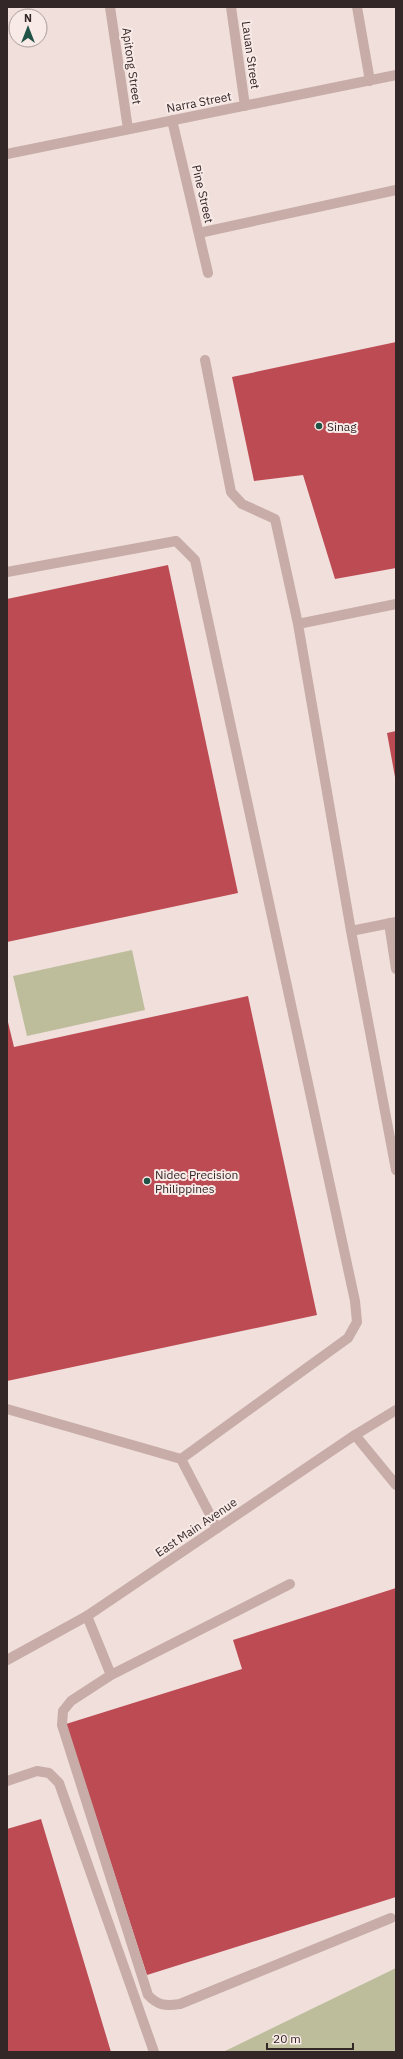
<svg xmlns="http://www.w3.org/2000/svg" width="403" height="2059" font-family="'IBM Plex Sans',sans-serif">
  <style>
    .green { fill: #bdbd9c }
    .building { fill: #bd4b54 }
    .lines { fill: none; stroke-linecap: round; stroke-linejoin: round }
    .lane { stroke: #c7aca8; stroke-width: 10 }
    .street { stroke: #c7aca8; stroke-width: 10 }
    .poi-dot { fill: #205246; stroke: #f8eae7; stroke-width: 1.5 }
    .labels { text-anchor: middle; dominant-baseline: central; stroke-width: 4; stroke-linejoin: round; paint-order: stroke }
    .street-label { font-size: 12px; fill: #342727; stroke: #f8eae7 }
    .poi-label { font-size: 12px; fill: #342727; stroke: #f8eae7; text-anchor: start }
  </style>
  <rect width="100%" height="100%" fill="#f0dfdb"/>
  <path class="green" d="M132,950L145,1010L27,1036L13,976Z
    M396,1968V2052H223Z"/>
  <path class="building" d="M396,342V568L335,579L303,475L254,481L232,377Z
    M168,565L238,893L7,942V599Z
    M396,731V777H395L387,733Z
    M248,996L317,1315L7,1381V1018L14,1047Z
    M396,1588V1897L147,1975L66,1724L242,1669L233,1640Z
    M41,1819L111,2052H7V1829Z"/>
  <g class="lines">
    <path class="lane" d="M205,360L231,492L242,504L275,519L298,624L351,931L396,1170
      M7,572L176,541L195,560L355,1301L357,1322L348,1338L181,1459
      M298,624L396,604
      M389,923L396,969
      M351,931L396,922
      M7,1409L181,1459L217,1528
      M355,1435L396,1485
      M87,1616L111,1675L290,1584
      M111,1675L71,1701L63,1711L62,1725L148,1995C158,2006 166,2006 180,2004L391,1918
      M7,1781L37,1771L49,1773L59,1783L154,2052"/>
    <path class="street" d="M110,7L128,129
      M231,7L245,106
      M357,7L370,81
      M172,120L208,273
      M7,154L396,75
      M199,233L396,190
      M7,1660L87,1616L355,1435L396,1410"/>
  </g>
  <g class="poi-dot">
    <circle cx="319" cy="426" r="4"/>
    <circle cx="147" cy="1181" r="4"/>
  </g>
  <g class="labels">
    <g class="street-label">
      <text transform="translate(251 55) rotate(82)">Lauan Street</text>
      <text transform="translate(132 66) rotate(82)">Apitong Street</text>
      <text transform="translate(199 102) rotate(-11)">Narra Street</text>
      <text transform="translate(203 194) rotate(77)">Pine Street</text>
      <text transform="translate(196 1527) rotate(-34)">East Main Avenue</text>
    </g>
    <g class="poi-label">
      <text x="327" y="426">Sinag</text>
      <text x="155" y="1174">Nidec Precision<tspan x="155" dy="14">Philippines</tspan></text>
    </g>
  </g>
  <rect width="403" height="2059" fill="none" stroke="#342727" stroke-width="16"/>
  <g transform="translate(28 28)"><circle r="19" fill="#f8eae7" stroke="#aa9c9a"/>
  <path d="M0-3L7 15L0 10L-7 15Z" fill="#205246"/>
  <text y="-6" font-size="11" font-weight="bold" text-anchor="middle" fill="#342727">N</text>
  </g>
  <path d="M267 2043v6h86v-6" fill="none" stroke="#342727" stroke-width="2"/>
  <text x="273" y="2043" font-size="12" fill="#342727" stroke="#f8eae7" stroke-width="3" paint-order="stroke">20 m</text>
</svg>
